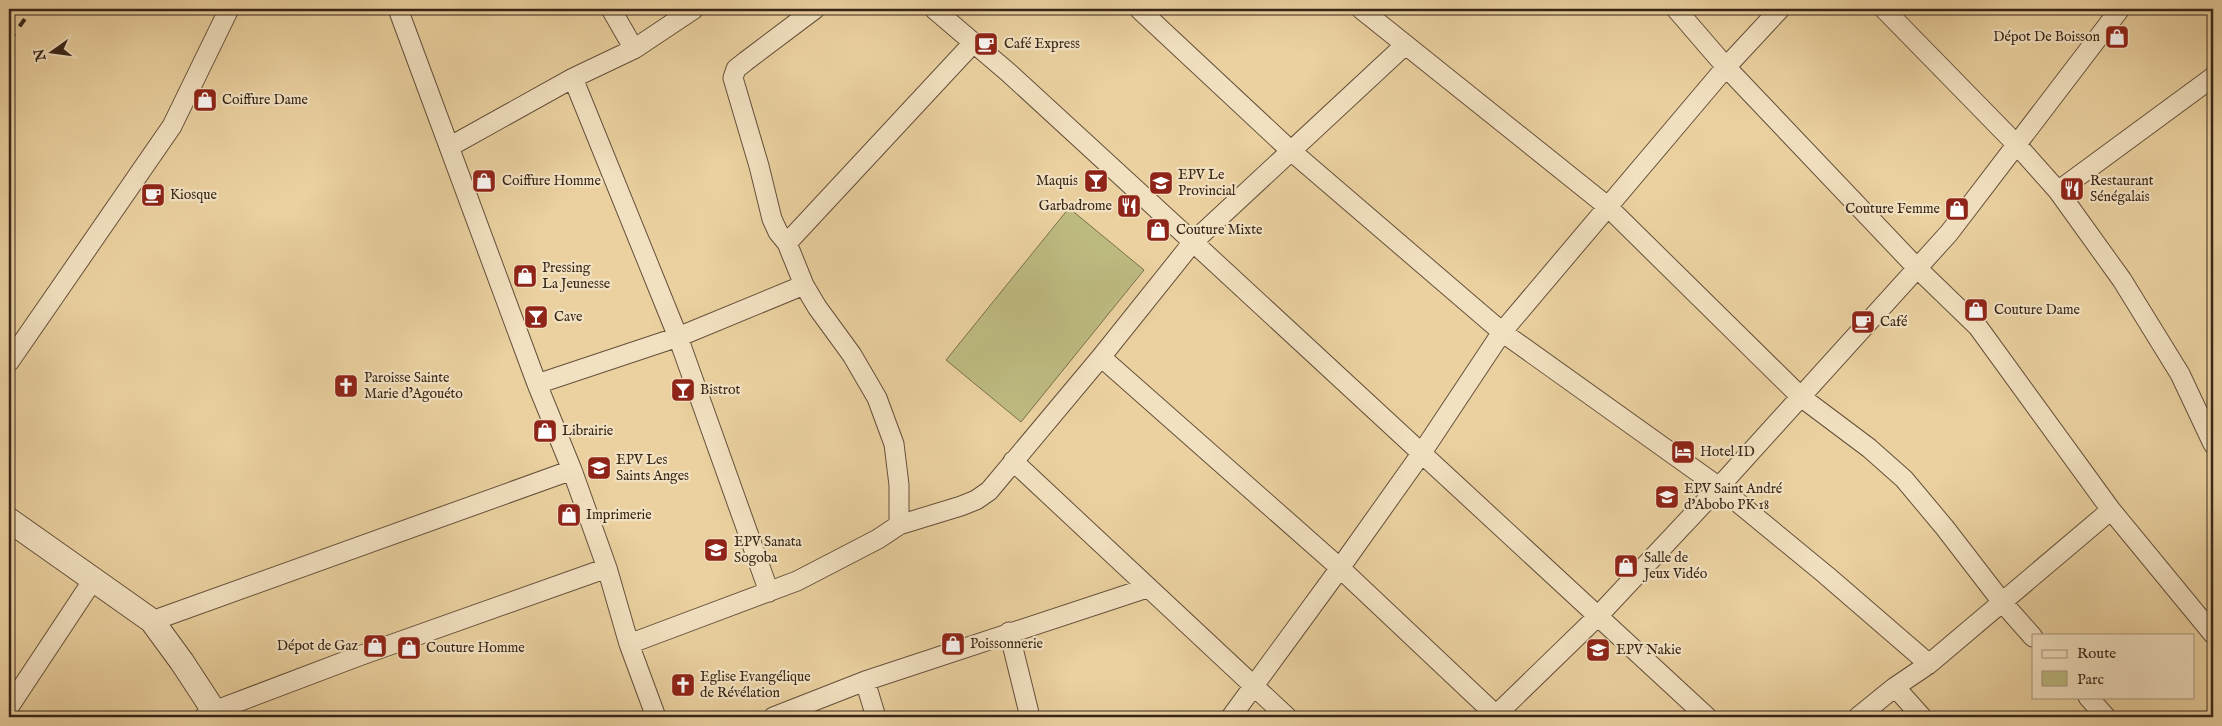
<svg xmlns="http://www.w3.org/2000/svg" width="2222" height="726" font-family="'IM FELL English',serif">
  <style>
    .green { fill: #bdba80; stroke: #7a704c }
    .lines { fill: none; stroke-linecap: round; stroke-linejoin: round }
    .minor-casing { stroke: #64503a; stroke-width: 21 }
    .tertiary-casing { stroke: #64503a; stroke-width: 26 }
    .minor { stroke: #f2e1c1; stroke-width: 19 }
    .tertiary { stroke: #f2e1c1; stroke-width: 24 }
    .rail { stroke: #372518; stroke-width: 4; stroke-dasharray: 9 9; stroke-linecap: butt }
    .labels { text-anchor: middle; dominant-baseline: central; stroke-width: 4.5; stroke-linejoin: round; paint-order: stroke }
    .poi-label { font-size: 14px; fill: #372518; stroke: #f2e1c1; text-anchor: start }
  </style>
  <rect width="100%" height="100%" fill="#ebd1a0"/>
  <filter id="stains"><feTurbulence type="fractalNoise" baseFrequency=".004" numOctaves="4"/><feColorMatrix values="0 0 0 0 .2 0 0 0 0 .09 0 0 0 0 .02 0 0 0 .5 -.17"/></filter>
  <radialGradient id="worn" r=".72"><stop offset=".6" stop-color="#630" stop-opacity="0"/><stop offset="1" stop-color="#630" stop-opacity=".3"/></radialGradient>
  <path class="green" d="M1069,208L1144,270L1021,422L946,360Z"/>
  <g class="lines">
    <defs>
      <path id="minor" d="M398,9L537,384L572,470L607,568L629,644L656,717
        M611,9L634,49
        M815,9L746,61L736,69L733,78L759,166L772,219L778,232L787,243L804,285L817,307L852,355L877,398L894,444L899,485V525
        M934,9L1009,73L1193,242L1707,717
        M1139,9L1290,150L1502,332L1719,487L1826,575L1929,664
        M1361,9L1607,206L1801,397L1869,448L1904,479L1945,528L2002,602L2033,637
        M1676,9L1726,67L1917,268L1978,327L2111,510L2213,634
        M1884,9L2017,145L2058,191L2122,280L2180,374L2213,444
        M573,78L678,337L769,592
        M449,147L573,78L634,49L694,9
        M2058,191L2213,77
        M787,243L974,42
        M1101,357L1340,568L1498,717
        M9,362L172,126L229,9
        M537,384L678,337L804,285
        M1013,461L1287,717
        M152,621L572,470
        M1009,632L1030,717
        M629,644L797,581L878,539L899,525L961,506L976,500L989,491L1101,357L1193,242L1405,45
        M865,681L876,717
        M1895,687L1922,717
        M2088,697L2106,717
        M9,707L93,580
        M204,717L214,711L359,656L607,568
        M773,717L865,681L1147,588
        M1231,717L1340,568L1421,454L1502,332L1726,67L1780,9
        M1494,717L1598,616L1719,487L1949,233L2120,9
        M1858,717L1895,687L1929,664L2111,510"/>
      <path id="tertiary" d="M9,520L152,621L182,662L218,717"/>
    </defs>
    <use href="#minor" class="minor-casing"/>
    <use href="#tertiary" class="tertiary-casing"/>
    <use href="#minor" class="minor"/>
    <use href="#tertiary" class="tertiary"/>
    <path class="rail" d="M9,41L32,9"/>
  </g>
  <defs>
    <symbol id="shop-square" viewBox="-11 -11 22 22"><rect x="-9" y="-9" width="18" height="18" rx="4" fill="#8f2418" stroke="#f2e1c1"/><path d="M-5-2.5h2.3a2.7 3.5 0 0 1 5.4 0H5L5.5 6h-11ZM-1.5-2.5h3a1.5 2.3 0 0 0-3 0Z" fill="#fff"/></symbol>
    <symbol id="cafe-square" viewBox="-11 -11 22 22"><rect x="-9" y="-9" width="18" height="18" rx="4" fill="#8f2418" stroke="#f2e1c1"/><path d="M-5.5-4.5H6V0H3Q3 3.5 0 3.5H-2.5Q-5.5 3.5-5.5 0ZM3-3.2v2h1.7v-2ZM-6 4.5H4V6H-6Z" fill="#fff"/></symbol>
    <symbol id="bar-square" viewBox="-11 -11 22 22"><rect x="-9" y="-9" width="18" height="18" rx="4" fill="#8f2418" stroke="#f2e1c1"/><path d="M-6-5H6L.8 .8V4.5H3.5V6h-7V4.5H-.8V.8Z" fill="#fff"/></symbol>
    <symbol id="school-square" viewBox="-11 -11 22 22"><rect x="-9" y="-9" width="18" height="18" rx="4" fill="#8f2418" stroke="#f2e1c1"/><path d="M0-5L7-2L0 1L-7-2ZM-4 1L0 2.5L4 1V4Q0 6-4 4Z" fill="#fff"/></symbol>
    <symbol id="restaurant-square" viewBox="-11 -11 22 22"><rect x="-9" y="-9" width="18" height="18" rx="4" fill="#8f2418" stroke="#f2e1c1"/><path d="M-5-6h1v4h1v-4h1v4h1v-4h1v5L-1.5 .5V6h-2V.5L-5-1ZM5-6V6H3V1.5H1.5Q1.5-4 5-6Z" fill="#fff"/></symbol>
    <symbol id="church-square" viewBox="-11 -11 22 22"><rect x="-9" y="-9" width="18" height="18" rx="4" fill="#8f2418" stroke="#f2e1c1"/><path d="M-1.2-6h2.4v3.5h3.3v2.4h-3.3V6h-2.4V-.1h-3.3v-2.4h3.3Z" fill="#fff"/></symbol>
    <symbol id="hotel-square" viewBox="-11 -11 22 22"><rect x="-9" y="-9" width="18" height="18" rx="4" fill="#8f2418" stroke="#f2e1c1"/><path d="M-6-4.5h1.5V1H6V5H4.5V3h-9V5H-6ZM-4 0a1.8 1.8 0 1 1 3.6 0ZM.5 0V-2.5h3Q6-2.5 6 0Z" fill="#fff"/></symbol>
  </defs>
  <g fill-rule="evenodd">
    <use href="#shop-square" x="2103" y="23" width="28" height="28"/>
    <use href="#cafe-square" x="972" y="30" width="28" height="28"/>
    <use href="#shop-square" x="191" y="86" width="28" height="28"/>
    <use href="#shop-square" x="470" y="167" width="28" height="28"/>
    <use href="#bar-square" x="1082" y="167" width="28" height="28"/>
    <use href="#school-square" x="1147" y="169" width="28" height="28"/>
    <use href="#restaurant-square" x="2058" y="175" width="28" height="28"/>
    <use href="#cafe-square" x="139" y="181" width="28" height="28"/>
    <use href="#restaurant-square" x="1115" y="192" width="28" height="28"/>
    <use href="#shop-square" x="1943" y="195" width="28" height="28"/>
    <use href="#shop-square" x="1144" y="216" width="28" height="28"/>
    <use href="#shop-square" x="511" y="262" width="28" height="28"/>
    <use href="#shop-square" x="1962" y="296" width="28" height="28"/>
    <use href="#bar-square" x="522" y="303" width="28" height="28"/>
    <use href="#cafe-square" x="1849" y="308" width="28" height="28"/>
    <use href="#church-square" x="332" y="372" width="28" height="28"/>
    <use href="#bar-square" x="669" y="376" width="28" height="28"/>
    <use href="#shop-square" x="531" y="417" width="28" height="28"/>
    <use href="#hotel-square" x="1669" y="438" width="28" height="28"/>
    <use href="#school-square" x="585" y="454" width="28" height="28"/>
    <use href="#school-square" x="1653" y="483" width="28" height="28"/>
    <use href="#shop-square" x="555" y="501" width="28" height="28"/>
    <use href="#school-square" x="702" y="536" width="28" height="28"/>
    <use href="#shop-square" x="1612" y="552" width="28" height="28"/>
    <use href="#shop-square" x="939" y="630" width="28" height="28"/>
    <use href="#shop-square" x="361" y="632" width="28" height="28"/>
    <use href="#shop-square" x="395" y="634" width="28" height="28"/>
    <use href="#school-square" x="1584" y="636" width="28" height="28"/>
    <use href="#church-square" x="669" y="671" width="28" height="28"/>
  </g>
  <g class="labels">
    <g class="poi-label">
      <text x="2100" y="37" text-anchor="end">Dépot De Boisson</text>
      <text x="1004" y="44">Café Express</text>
      <text x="222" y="100">Coiffure Dame</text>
      <text x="1178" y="175">EPV Le<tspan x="1178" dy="16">Provincial</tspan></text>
      <text x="502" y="181">Coiffure Homme</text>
      <text x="1078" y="181" text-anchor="end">Maquis</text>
      <text x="2090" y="181">Restaurant<tspan x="2090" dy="16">Sénégalais</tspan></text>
      <text x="170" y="195">Kiosque</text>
      <text x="1112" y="206" text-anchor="end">Garbadrome</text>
      <text x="1940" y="209" text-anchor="end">Couture Femme</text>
      <text x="1176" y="230">Couture Mixte</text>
      <text x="542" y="268">Pressing<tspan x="542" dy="16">La Jeunesse</tspan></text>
      <text x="1994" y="310">Couture Dame</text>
      <text x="554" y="317">Cave</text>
      <text x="1880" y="322">Café</text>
      <text x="364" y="378">Paroisse Sainte<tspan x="364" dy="16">Marie d’Agouéto</tspan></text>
      <text x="700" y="390">Bistrot</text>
      <text x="562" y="431">Librairie</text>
      <text x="1700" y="452">Hotel ID</text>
      <text x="616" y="460">EPV Les<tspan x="616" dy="16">Saints Anges</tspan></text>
      <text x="1684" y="489">EPV Saint André<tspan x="1684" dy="16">d'Abobo PK 18</tspan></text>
      <text x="586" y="515">Imprimerie</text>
      <text x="734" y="542">EPV Sanata<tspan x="734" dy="16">Sogoba</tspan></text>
      <text x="1644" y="558">Salle de<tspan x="1644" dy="16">Jeux Vidéo</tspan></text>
      <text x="970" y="644">Poissonnerie</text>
      <text x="358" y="646" text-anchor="end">Dépot de Gaz</text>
      <text x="426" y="648">Couture Homme</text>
      <text x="1616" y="650">EPV Nakie</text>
      <text x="700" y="677">Eglise Evangélique<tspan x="700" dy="16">de Révélation</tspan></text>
    </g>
  </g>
  <rect width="2222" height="726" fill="none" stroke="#ebd1a0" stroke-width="30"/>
  <rect x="10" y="10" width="2202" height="706" fill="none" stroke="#372518" stroke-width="2.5"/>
  <rect x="15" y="15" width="2192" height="696" fill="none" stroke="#372518"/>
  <rect x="2032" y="634" width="162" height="65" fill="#f2e1c1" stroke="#a7967d"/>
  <rect x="2042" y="650" width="25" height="8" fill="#f2e1c1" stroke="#a7967d"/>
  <text x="2077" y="658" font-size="15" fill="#372518">Route</text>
  <rect x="2042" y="671" width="25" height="15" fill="#bdba80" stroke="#a7967d"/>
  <text x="2077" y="684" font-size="15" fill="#372518">Parc</text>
  <g transform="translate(52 52) rotate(256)" stroke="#f2e1c1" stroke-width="4" paint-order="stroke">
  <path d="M0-4L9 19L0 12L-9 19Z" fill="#372518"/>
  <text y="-8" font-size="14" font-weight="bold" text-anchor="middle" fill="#372518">N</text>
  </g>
  <rect width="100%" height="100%" filter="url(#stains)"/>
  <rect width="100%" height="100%" fill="url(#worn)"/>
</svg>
